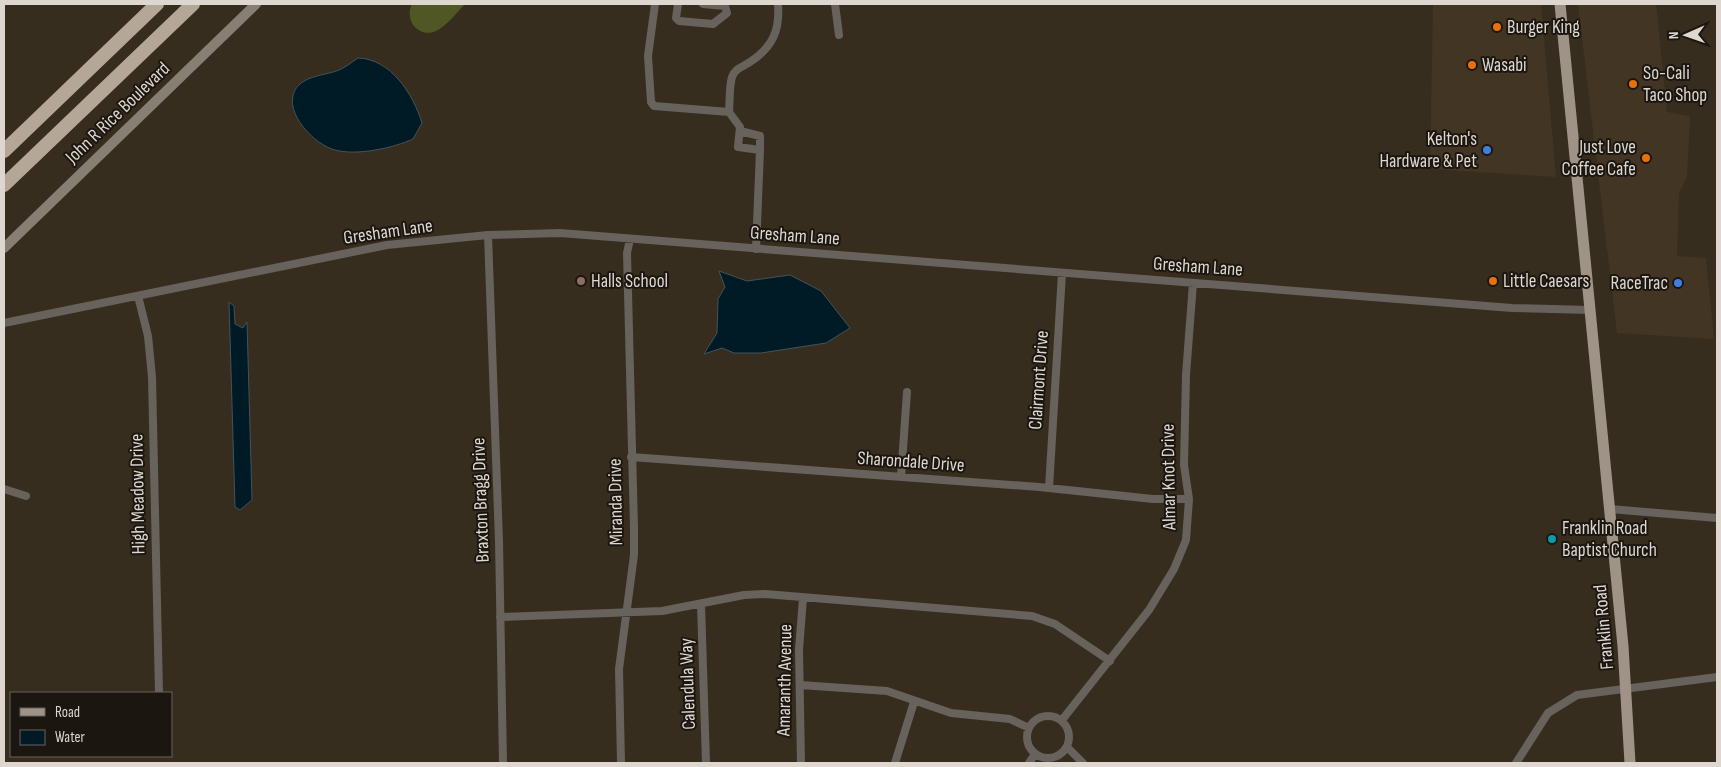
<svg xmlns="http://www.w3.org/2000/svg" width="1721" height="767" font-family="'Sofia Sans Condensed',sans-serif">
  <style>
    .built { fill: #433523 }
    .green { fill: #505725 }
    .water { fill: #001b26; stroke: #425359 }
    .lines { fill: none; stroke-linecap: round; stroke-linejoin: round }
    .street { stroke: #67625b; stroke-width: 8 }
    .secondary { stroke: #877e74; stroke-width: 10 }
    .primary { stroke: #9f9387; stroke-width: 11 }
    .highway { stroke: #b5a797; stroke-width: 14 }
    .food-dot { fill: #e8710a; stroke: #1b1610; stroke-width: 2 }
    .shop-dot { fill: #3f7fe0; stroke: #1b1610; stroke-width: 2 }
    .education-dot { fill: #8d6e63; stroke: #1b1610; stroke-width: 2 }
    .culture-dot { fill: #0f9aa8; stroke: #1b1610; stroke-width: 2 }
    .labels { text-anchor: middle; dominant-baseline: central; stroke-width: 4; stroke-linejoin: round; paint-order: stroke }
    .poi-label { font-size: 19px; fill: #ddd7cf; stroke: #1b1610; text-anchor: start }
    .street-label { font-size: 19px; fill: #ddd7cf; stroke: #1b1610 }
  </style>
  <rect width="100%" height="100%" fill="#372d1f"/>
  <path class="built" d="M1433,4H1541L1556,177L1430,169Z
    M1578,4H1656L1667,112L1690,116L1687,177L1679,193L1677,256L1706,258L1714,339L1617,333Z"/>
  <path class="green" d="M412,4H465C457,12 447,26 436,31C418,39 404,19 412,4Z"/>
  <path class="water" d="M358,58C391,59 413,94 422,123L413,139C393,148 357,156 335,150C315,145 283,113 295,90C304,75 324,76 339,70C346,67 352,62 358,58Z
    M719,271L747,281L790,275L821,291L850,328L826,343L761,353H734L722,348L704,354L717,333L718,299L725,287Z
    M229,302L234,306L235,324L243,328L247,322L252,500L240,510L235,507Z"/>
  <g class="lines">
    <path class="street" d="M655,4L648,56L651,102L654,106L729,112L740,127L738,147L760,150L756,249
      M678,4L676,18L679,21L713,24L727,13L725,6L703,4
      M835,4L839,35
      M729,112C730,101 729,87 732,77C735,68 743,67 750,62C773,47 780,30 778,4
      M740,131L760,136V150
      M488,235L499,541L503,763
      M138,296L148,336L152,377L159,693
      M4,323L387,245L488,235L560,233L1512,308L1590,310
      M631,457L1039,487L1153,499H1189
      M901,477L907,392
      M1049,488L1062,273
      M4,489L26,496
      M1610,509L1717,518
      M701,604L706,763
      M500,617L662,611L744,595L765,594L1032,616L1055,624L1110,661
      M800,685L887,691L951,713L1010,719L1029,728
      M1027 737a21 21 0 1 1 42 0a21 21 0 1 1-42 0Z
      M1062,720L1149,610L1174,569L1186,540L1189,499L1184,465L1186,375L1193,283
      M1067,747L1083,763
      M621,763L619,669L634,555V527L627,253L630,239
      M801,763L799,650L803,598
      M895,763L914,702
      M1029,763L1035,754
      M1516,763L1548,713L1577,695L1717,677"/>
    <path class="secondary" d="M4,248L256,4"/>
    <path class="primary" d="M1560,4L1623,646L1630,763"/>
    <path class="highway" d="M4,151L157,4
      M4,185L193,4"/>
  </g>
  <g class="food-dot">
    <circle cx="1497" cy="27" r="5"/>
    <circle cx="1472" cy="65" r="5"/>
    <circle cx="1633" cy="84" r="5"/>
    <circle cx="1646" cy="158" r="5"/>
    <circle cx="1493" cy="281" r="5"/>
  </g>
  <g class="shop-dot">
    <circle cx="1487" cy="150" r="5"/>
    <circle cx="1678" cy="283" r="5"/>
  </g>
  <circle class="education-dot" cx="581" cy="281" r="5"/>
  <circle class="culture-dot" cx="1552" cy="539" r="5"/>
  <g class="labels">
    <g class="poi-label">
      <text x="1507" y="27">Burger King</text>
      <text x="1482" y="65">Wasabi</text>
      <text x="1643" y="73">So-Cali<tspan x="1643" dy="22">Taco Shop</tspan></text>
      <text x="1477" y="139" text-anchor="end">Kelton's<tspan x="1477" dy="22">Hardware &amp; Pet</tspan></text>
      <text x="1636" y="147" text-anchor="end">Just Love<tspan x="1636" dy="22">Coffee Cafe</tspan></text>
      <text x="591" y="281">Halls School</text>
      <text x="1503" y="281">Little Caesars</text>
      <text x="1668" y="283" text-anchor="end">RaceTrac</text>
      <text x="1562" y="528">Franklin Road<tspan x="1562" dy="22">Baptist Church</tspan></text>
    </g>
    <g class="street-label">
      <text transform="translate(118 113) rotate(-44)">John R Rice Boulevard</text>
      <text transform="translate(388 232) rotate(-8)">Gresham Lane</text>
      <text transform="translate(795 236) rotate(4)">Gresham Lane</text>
      <text transform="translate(1198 267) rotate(4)">Gresham Lane</text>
      <text transform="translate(1039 380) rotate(-86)">Clairmont Drive</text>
      <text transform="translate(911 462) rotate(4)">Sharondale Drive</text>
      <text transform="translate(1169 477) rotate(-91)">Almar Knot Drive</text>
      <text transform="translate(138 494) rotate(-91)">High Meadow Drive</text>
      <text transform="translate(481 500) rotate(-92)">Braxton Bragg Drive</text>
      <text transform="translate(616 502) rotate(-91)">Miranda Drive</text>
      <text transform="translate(1604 627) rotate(-95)">Franklin Road</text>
      <text transform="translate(785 680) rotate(-89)">Amaranth Avenue</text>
      <text transform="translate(688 684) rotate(-92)">Calendula Way</text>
    </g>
  </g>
  <rect width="1721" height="767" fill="none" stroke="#ddd7cf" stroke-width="10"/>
  <rect x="10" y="692" width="162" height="65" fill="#1b1610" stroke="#69635c"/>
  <rect x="20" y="708" width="25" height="8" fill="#9f9387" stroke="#69635c"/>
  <text x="55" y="717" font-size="15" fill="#ddd7cf">Road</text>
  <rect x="20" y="730" width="25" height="15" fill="#001b26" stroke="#69635c"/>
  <text x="55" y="742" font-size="15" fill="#ddd7cf">Water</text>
  <g transform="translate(1686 35) rotate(268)" stroke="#1b1610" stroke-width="4" paint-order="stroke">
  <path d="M0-4L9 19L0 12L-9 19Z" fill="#ddd7cf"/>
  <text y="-8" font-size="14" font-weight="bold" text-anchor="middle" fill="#ddd7cf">N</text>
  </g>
</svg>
